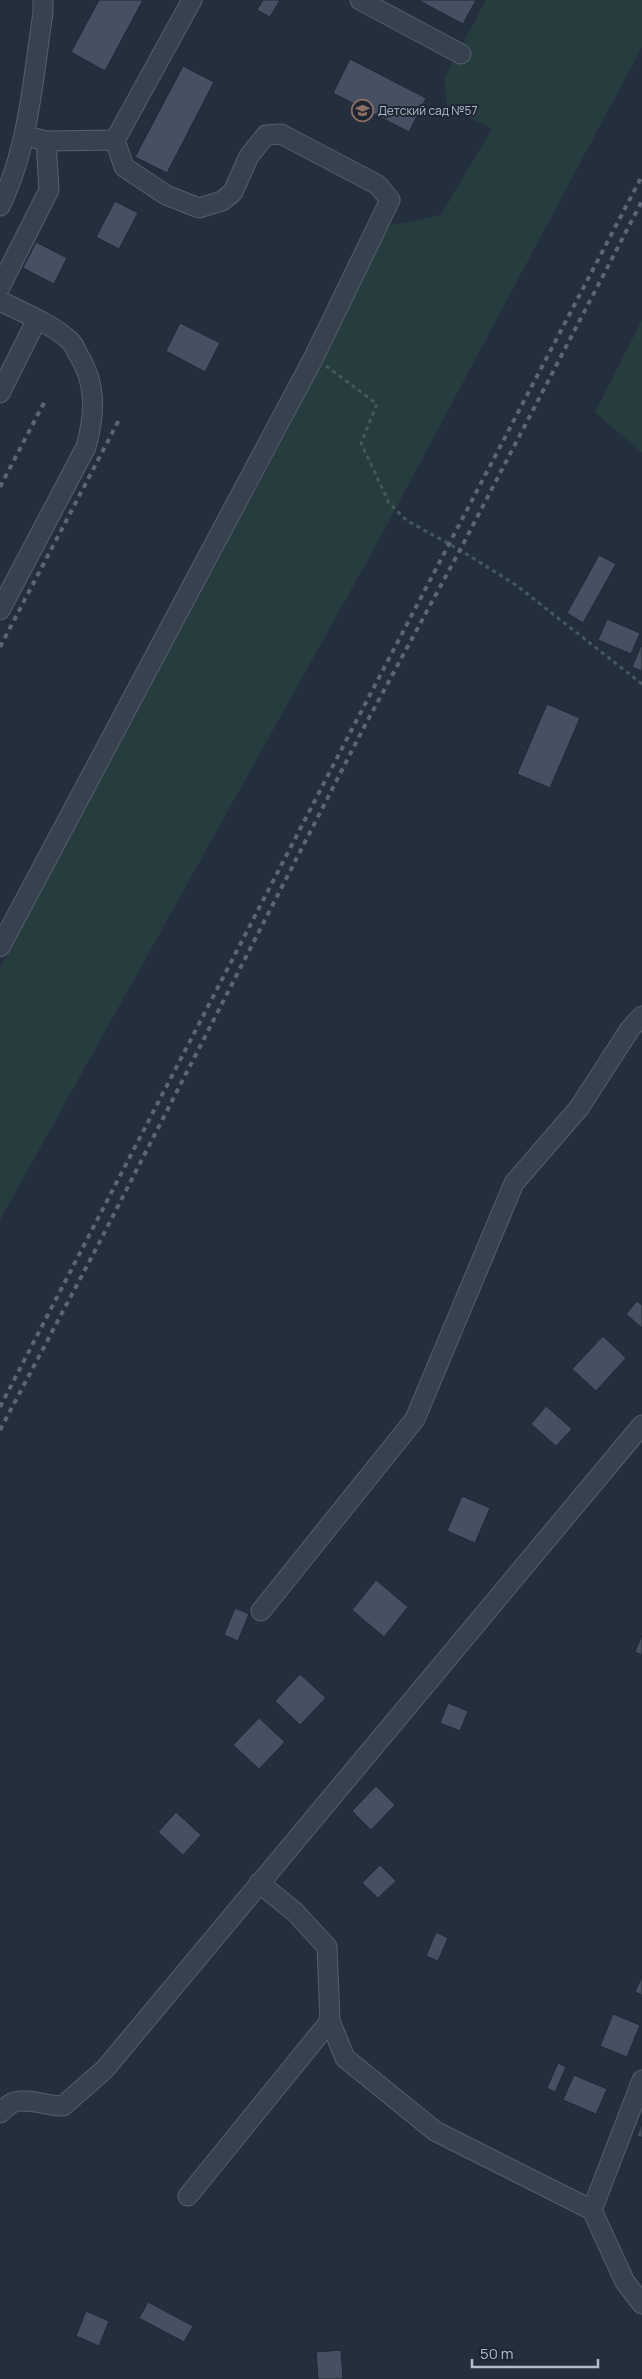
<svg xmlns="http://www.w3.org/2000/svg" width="642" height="2379" font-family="Manrope,sans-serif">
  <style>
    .green { fill: #263c3f }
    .building { fill: #455162; stroke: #1f2835 }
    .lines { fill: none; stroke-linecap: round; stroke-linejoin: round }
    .minor-casing { stroke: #565f6c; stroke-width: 21 }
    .path { stroke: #44595c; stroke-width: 3; stroke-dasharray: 4 4; stroke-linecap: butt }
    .minor { stroke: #38414e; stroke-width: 19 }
    .rail { stroke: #5a6575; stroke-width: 4; stroke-dasharray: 5 5; stroke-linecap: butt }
    .labels { text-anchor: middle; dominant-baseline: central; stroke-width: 4; stroke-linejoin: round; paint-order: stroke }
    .poi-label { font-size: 12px; fill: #b4bcc9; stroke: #1d2633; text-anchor: start }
  </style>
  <rect width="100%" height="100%" fill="#242f3e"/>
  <path class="green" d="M486,0H642V47L380,538L0,1220V968L293,420L383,227L441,215L492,129L447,106L444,78Z
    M642,320V453L595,412Z"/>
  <path class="building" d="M99,0H143L105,71L71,52Z
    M263,0H280L270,17L257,10Z
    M418,0H476L463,24Z
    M350,59L426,98L409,132L333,93Z
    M183,66L214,82L167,173L135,157Z
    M115,201L138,213L119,249L96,237Z
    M36,242L67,258L54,284L23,268Z
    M180,323L220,343L205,372L166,351Z
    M599,555L616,564L583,623L567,613Z
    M607,619L640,633L631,654L598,640Z
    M641,646L642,647V671L632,667Z
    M547,704L580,718L550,788L517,774Z
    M637,1301L642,1305V1328L626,1314Z
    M603,1336L626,1358L596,1391L572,1369Z
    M546,1406L572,1429L556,1446L531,1424Z
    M462,1496L490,1508L475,1543L447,1531Z
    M376,1580L408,1607L384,1637L352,1610Z
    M235,1608L249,1614L238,1641L224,1635Z
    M642,1635V1655L635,1652Z
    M300,1674L326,1698L300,1725L275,1701Z
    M448,1703L468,1711L460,1731L440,1723Z
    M259,1718L285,1742L259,1769L233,1745Z
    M376,1786L395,1805L371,1830L352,1811Z
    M176,1812L201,1835L183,1855L158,1832Z
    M380,1865L396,1881L378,1898L362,1883Z
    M436,1932L448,1938L438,1961L426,1956Z
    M642,1976V1995L635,1992Z
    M613,2014L640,2025L627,2057L600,2046Z
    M558,2063L566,2067L555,2092L547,2088Z
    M574,2075L607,2089L596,2114L563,2100Z
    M642,2124V2138L637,2136Z
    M148,2302L193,2326L184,2342L139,2318Z
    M86,2311L109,2321L99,2346L76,2336Z
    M341,2350L343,2379H318L316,2352Z"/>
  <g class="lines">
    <defs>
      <path id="minor" d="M360,0L461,54
        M34,138L46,141L115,140
        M0,206C29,148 33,77 43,13V0
        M0,287L49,190L46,141
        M0,301C20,311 54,325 70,341C74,344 76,350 78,354C97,384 95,414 86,447L0,610
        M0,393L37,319
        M0,947L314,357L390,200L378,185L281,134L266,135L249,156L233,192L222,201L199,208L166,195L124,167L115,140L192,0
        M261,1611L415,1419L514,1183L579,1108L630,1029L642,1016
        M259,1883L295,1912L327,1947L330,2021L345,2058L435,2131L592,2210
        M642,2080L592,2210L625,2282L642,2304
        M0,2113C4,2110 8,2105 12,2103C24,2097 48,2106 63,2106L105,2069L642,1425
        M188,2196L330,2021"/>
    </defs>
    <use href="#minor" class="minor-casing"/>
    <path class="path" d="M326,366L377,404L361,443L389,503L406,520L460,550L516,585L642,684"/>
    <use href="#minor" class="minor"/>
    <path class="rail" d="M0,487L46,399
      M0,647L120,418
      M0,1407L351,731L642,176
      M0,1430L97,1247L363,729L460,550L642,201"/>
  </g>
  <defs>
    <symbol id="school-ring" viewBox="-11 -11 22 22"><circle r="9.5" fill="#1d2633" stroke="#8d6e63" stroke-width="1.5"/><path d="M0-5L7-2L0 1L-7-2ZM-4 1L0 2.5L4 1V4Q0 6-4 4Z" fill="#8d6e63"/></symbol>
  </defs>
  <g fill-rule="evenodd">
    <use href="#school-ring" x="350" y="98" width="25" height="25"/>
  </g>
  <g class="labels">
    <g class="poi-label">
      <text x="378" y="110">Детский сад №57</text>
    </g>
  </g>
  <path d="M472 2359v8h126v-8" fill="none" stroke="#b4bcc9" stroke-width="2.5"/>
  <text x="480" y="2359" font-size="15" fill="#b4bcc9" stroke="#1d2633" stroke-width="4" paint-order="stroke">50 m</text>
</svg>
